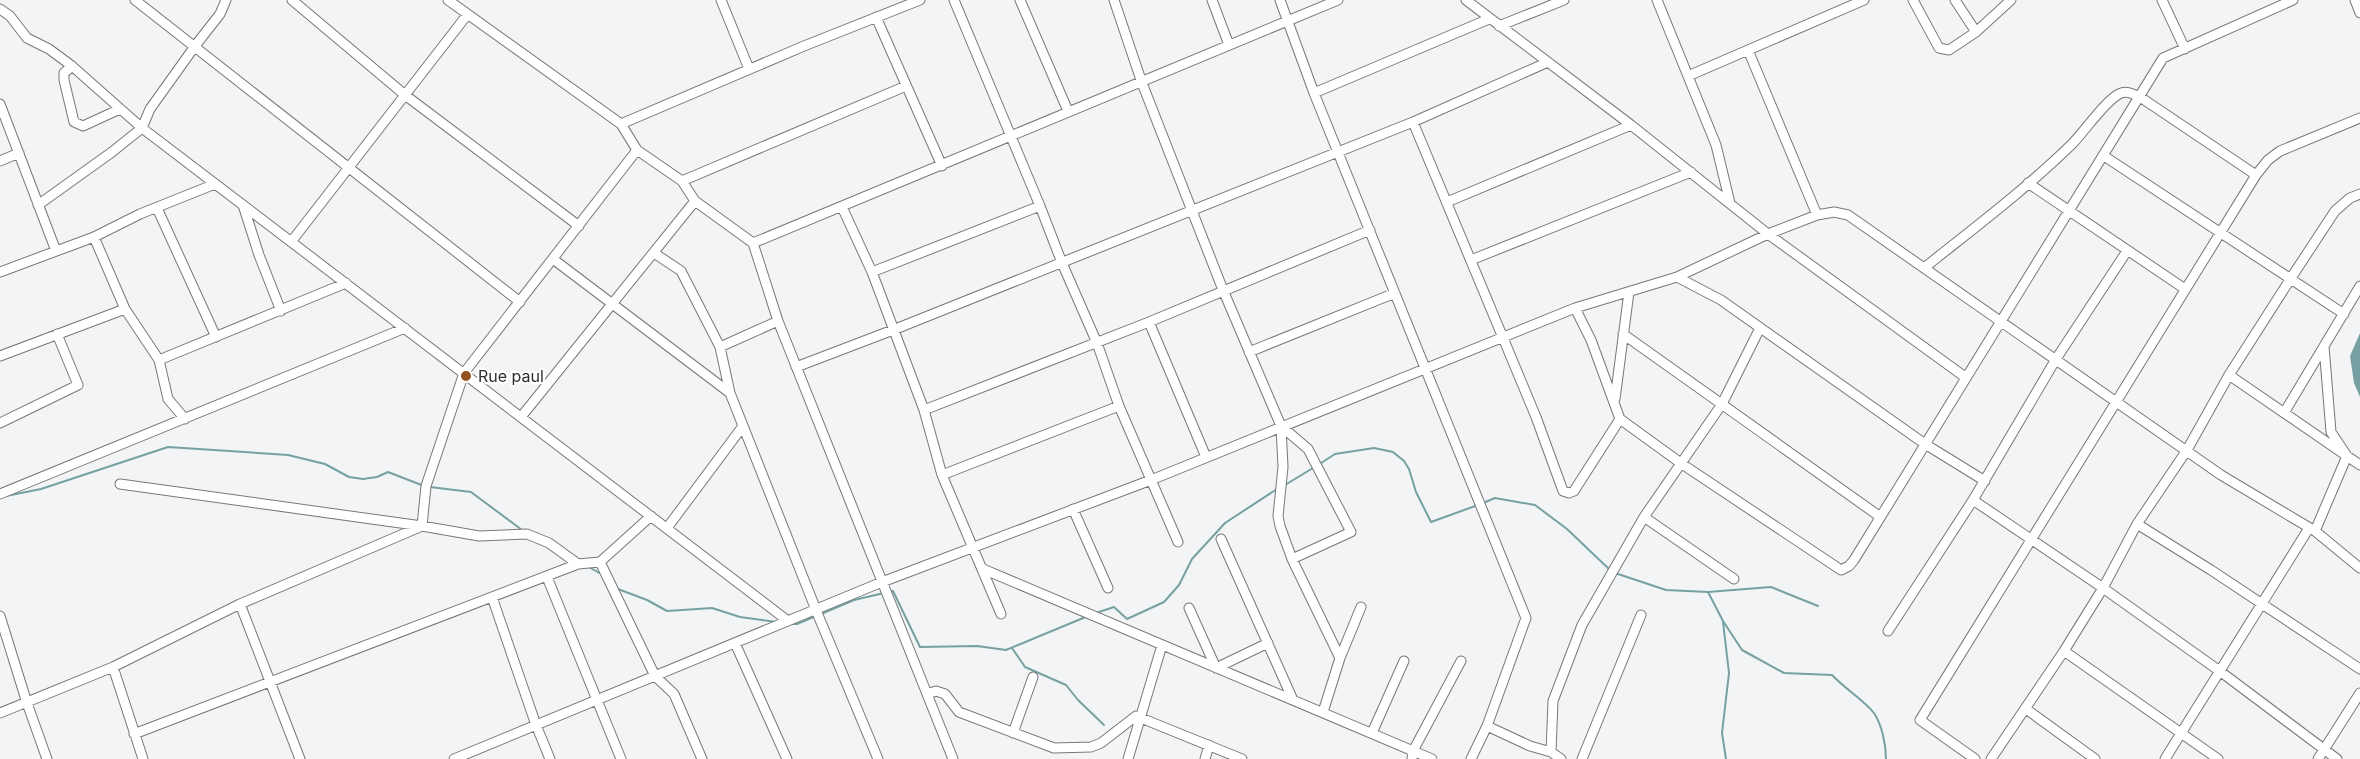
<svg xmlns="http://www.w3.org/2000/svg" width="2360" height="759" font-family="Inter,sans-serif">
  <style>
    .water { fill: #76a1a2 }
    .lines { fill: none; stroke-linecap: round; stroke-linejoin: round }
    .stream { stroke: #76a1a2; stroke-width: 2 }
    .minor-casing { stroke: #767879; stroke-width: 11 }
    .minor { stroke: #fff; stroke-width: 9 }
    .poi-dot { fill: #93511e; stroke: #fff; stroke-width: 2 }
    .labels { text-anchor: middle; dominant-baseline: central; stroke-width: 4.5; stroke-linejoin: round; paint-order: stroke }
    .poi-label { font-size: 16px; fill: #2d2e2e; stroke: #fff; text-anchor: start }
  </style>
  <rect width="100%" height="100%" fill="#f3f4f6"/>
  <path class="water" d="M2360,333V397L2354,383L2350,356Z"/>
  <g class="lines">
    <path class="stream" d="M1318,465L1335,454L1374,448L1393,452L1404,461L1409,469L1416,492L1431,522L1478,505
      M1285,485L1313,468
      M430,487L471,492L522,530
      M6,496L41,489L168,447L288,455L325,464L349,477L363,479L377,477L388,472L424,486
      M1483,503L1495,498L1535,505L1567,529L1610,570
      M587,566L603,575
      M1615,573L1666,590L1708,592L1723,621L1742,650L1784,673L1832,675C1844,688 1864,700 1874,713C1882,725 1886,745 1886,759
      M618,589L647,600L667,611L712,608L740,617L776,622
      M890,592L893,591L920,647L977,646L1006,650L1088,616
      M1708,592L1771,587L1818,606
      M1096,613L1114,607L1127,619L1164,602L1179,585L1192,559L1225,523L1277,489
      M821,614L854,600L884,593
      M1723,622L1729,673L1722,733L1726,759
      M791,624H797L816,616
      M1012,648L1025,667L1066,685L1078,700L1104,725"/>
    <defs>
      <path id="minor" d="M135,0L520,302
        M292,0L405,95L579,226
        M448,0L621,124L637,150L682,181L695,201L753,243L778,321L953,759
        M721,0L749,69
        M954,0L1040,206L1062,263L1097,343L1119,406L1178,542
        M1020,0L1068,111
        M1114,0L1142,83L1223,290L1281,426L1283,467L1278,516L1280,526L1292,559L1340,658
        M1212,0L1229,45
        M1280,0L1314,93L1526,618L1487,726L1471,759
        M1466,0L1631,125L1768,234L1965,377
        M1657,0L1716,145L1730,203
        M1913,0L1939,48L1949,50L1976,32L2011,0
        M1955,0L1976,32
        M2162,0L2185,49
        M2355,0L2360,13
        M0,9L10,16L27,38L49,49L72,66L142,128L788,621
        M876,17L942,166
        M1499,26L1564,0
        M1748,50L1817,215
        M72,66L64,73V80L74,122L83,126L120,109
        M1688,76L1864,0
        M1314,93L1489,19
        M0,104L56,251
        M1413,122L1536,417L1563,491L1569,493L1574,491L1620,419
        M621,124L804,46L920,0
        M2104,156L2344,314
        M0,161L19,153
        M682,181L906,86
        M2028,183L2185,289
        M1447,202L1631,125
        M38,205L112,152L142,128L150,109L195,46L220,14L226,0
        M243,205L259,255L281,311
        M842,207L872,272L924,410L942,475L1001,614
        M157,208L216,337
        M94,237L125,309L159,360L168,399L185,419
        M291,242L467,15
        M753,243L1338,0
        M654,253L681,271L720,347L730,393L818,615L878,759
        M553,259L730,393
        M1471,260L1691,172
        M1924,268C1974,228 2026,189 2072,144C2084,132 2105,101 2119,94C2127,90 2133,94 2140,97L2256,175
        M0,272L94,237L140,214L215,184
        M872,272L1040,206
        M1677,277L1721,300L1925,444L1985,481
        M1575,308L1591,340L1620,419L1682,464L1841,570L1849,566L1854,560L2163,58L2293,0
        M1149,322L1206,457
        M1623,334L1879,516
        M720,347L778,321
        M1249,352L1395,293
        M0,356L125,309
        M159,360L346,283
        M796,367L893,330L1413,122L1548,62
        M2229,375L2360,465
        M1615,399L1629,292
        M924,410L1149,322L1370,230
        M2284,413L2360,286
        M521,417L695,201
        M0,423L78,385L57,334
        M1281,426L1308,449L1351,532L1292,559
        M942,475L1119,406
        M120,484L422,526L479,536L527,534L549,543L578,564
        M0,494L405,328
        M1973,500L2103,588L2221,672L2337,759
        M1073,509L1108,588
        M1644,517L1734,579
        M2137,524L2211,570L2360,669
        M667,528L743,426
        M2315,531L2347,456L2331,432L2324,346
        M1221,539L1293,700
        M600,562L655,676L674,694L702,759
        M983,569L1432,759
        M547,577L621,759
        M492,597L536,725L550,759
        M240,604L300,759
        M1189,608L1216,668L1268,643
        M0,616L27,703L47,759
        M1888,631L1973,500L2056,359L2127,251
        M735,643L787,759
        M2064,651L2218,759
        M113,667L143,759
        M927,694L936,691L945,694L959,712L1054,748L1091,747L1101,743L1136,716L1242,759
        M2026,709L2095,759
        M1323,712L1340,658L1361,607
        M0,713L113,667L240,604L422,526L426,486L464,373L637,150
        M1487,726L1530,746L1551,752L1561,759
        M1013,733L1033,677
        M1372,733L1404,661
        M134,734L578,564L600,562L651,516
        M1551,752L1553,701L1582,625L1644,517L1722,404L1760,328
        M454,759L882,582L1151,480L1575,308L1677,277L1768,234L1817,215L1834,212L1848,215L2221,475L2315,531L2360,568
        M1128,759L1162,645
        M1205,759L1209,745
        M1412,759L1413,751L1461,661
        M1582,759L1641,615
        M1975,759L1920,720L2256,175L2268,160L2280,151L2360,118
        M1991,759L2064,651L2103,588L2137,524L2187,450L2229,375L2291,278L2335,211L2350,198L2360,194
        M2165,759L2309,528
        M2318,759L2360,693"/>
    </defs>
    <use href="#minor" class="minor-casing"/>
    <use href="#minor" class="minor"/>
  </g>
  <circle class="poi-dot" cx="466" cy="376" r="6"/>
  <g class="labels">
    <g class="poi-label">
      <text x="478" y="376">Rue paul</text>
    </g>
  </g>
</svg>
